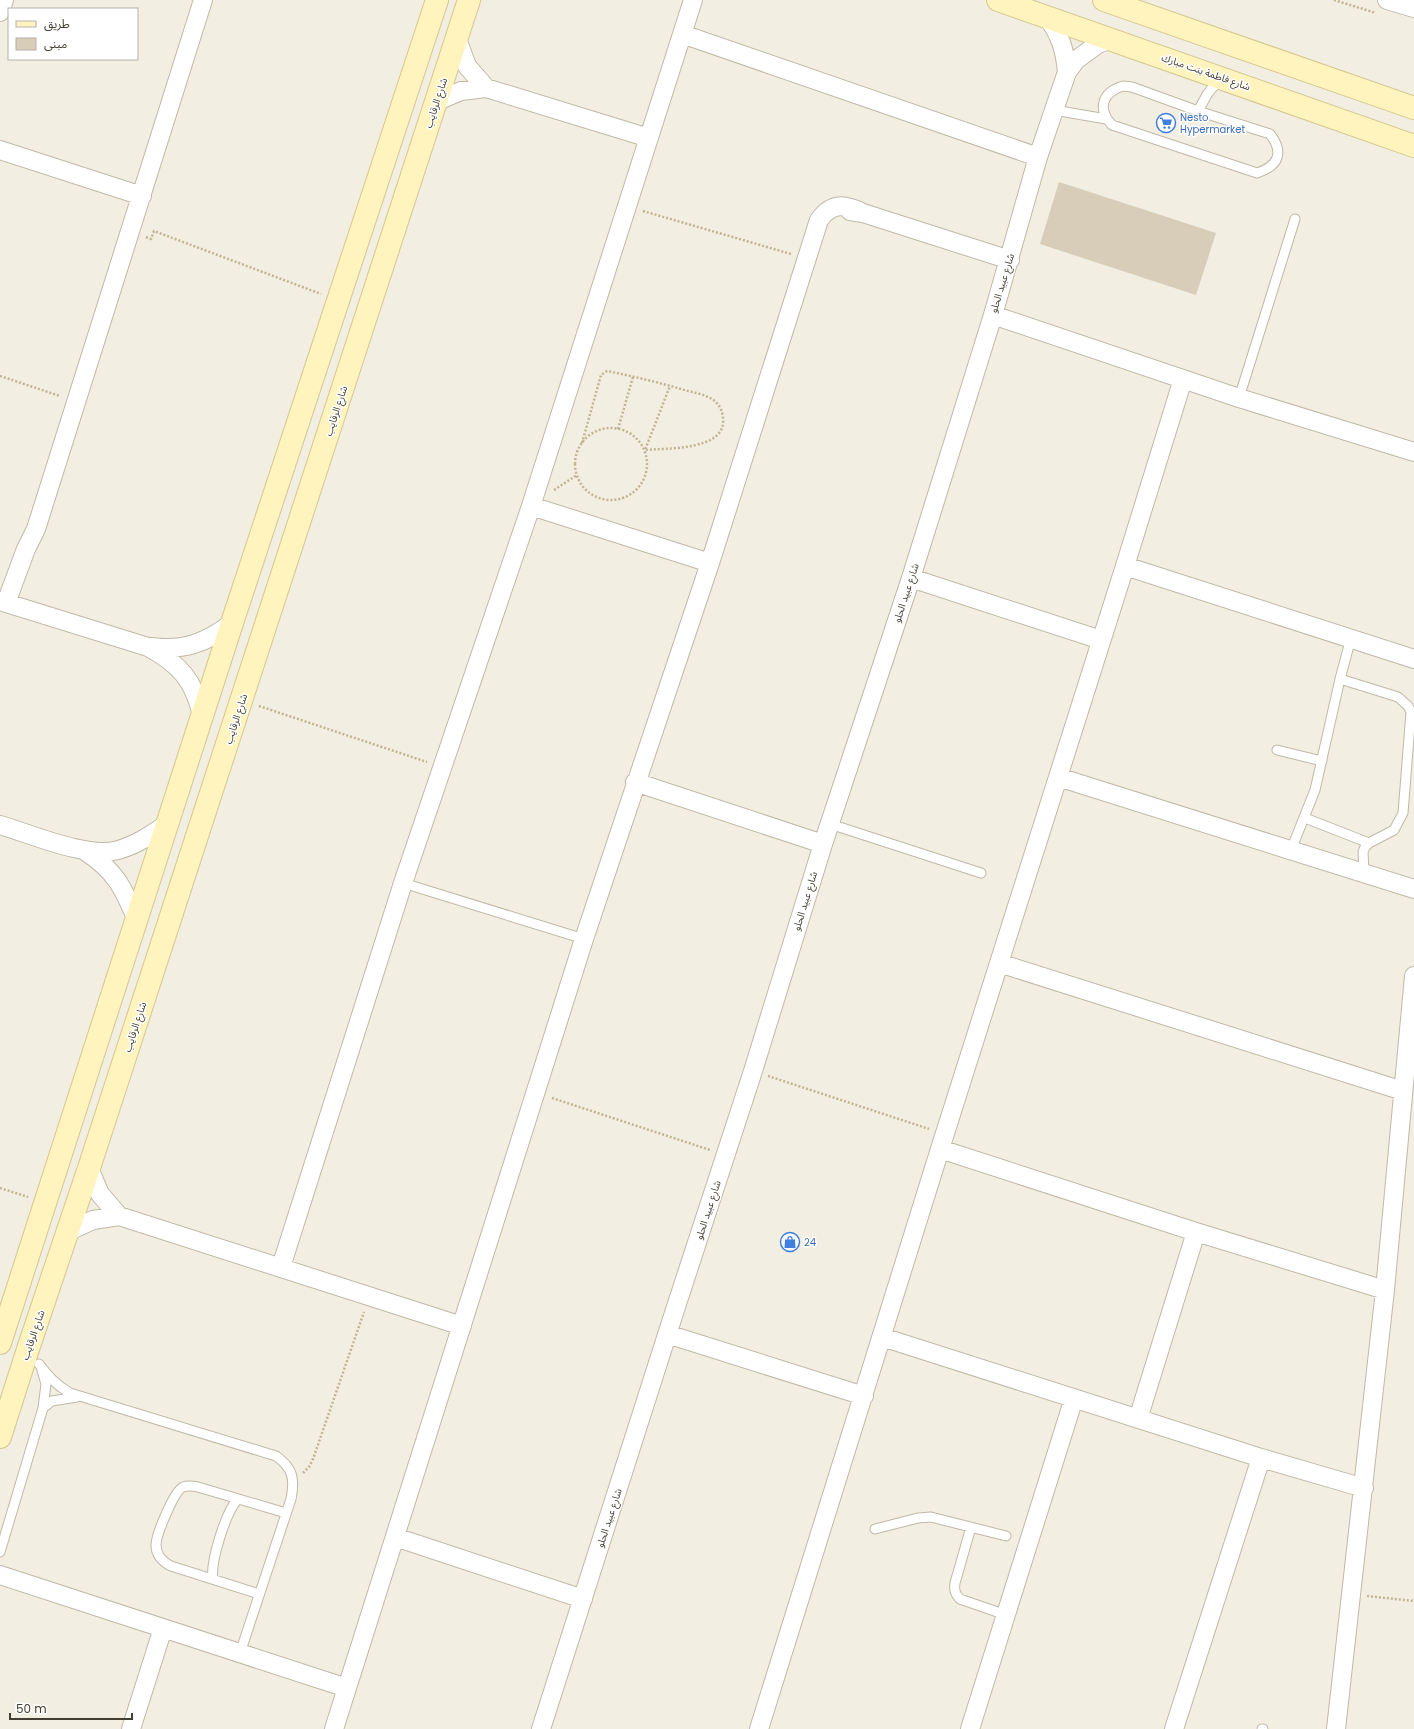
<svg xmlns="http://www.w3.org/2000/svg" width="1414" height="1729" font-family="Poppins,'Noto Sans Arabic',sans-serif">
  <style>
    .building { fill: #d7cdb9 }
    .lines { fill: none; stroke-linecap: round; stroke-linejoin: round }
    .lane-casing { stroke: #c0b9a7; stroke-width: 11 }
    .street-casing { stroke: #c0b9a7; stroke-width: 20 }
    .secondary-casing { stroke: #d4c78e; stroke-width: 24 }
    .path { stroke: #c0b494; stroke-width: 2.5; stroke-dasharray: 2 2; stroke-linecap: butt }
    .lane { stroke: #fff; stroke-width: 9 }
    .street { stroke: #fff; stroke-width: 18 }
    .secondary { stroke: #fff4be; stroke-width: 22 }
    .labels { text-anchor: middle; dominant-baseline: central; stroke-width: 3; stroke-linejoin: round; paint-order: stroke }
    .street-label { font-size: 10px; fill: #433e32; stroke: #fff }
    .shop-label { font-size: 10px; fill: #366cbe; stroke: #fff; text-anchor: start }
  </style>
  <rect width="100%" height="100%" fill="#f2eee1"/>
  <path class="building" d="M1059,182L1216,233L1196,295L1040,244Z"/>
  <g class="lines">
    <defs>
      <path id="lane" d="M1123,86L1132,87L1198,111L1270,134C1284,152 1279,166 1257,173L1112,125C1097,109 1102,92 1123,86Z
        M1054,110L1106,119
        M1198,111L1208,93L1221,78
        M1239,398L1295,219
        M1340,679L1398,697L1408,706L1411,712L1403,813L1394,830L1369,843L1365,847L1363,852L1364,873
        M1277,750L1322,761
        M1305,818L1369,843
        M830,824L981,873
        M1291,850L1315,790L1340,679L1351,638
        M403,883L584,939
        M39,1364C48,1376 56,1385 70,1393L276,1456C293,1468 295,1479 291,1499L240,1653
        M43,1408L52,1401L77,1397
        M971,1527L955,1583C954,1590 955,1594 960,1599L1006,1615
        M875,1529L918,1518L931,1517L1006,1536
        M0,1552L43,1408L46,1384L42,1370
        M213,1579C210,1562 226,1511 238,1499
        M259,1594L171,1566C163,1562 156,1555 156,1545C156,1535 174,1491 183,1487C188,1485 193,1486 198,1487L286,1513
        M1262,1729H1263"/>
      <path id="street" d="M1387,0L1414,8
        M0,12L4,0
        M1047,17C1060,34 1065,50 1067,72
        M682,34L1038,157
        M457,39L467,66L486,88
        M437,101L461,91L486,88L649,138
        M0,150L142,196
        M850,211L863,213L1010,260
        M993,315L1239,398L1414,452
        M531,506L710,563
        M1125,566L1414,659
        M911,578L1101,640
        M0,601L148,647C180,664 194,681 202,715
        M6,603L26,549L36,529L203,0
        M151,647C184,651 206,643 232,623
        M1058,777L1414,889
        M635,782L823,844
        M0,825C31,834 88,859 118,850C136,845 151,835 167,824
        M85,851C116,871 123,888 137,920
        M999,963L1403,1091
        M940,1149L1196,1232L1385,1290
        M89,1168L100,1194L119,1216
        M69,1231L93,1220L119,1216L462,1326
        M281,1267L403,883L531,506L693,0
        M667,1334L864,1396
        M882,1337L1261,1458L1364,1488
        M1138,1419L1196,1232
        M395,1537L583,1599
        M0,1575L347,1688
        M131,1729L163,1628
        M334,1729L584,939L710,563L819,220C832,202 845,204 863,213
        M541,1729L673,1316L753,1071L823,844L911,578L993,315L1038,157L1054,110L1067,72L1076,60L1098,44L1111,39
        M759,1729L940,1149L1125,566L1183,379
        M970,1729L1074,1398
        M1174,1729L1261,1458
        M1336,1729L1385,1290L1414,976"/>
      <path id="secondary" d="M998,0L1414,146
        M1104,0L1414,108
        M0,1343L232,623L437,0
        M0,1437L29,1346L89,1168L469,0"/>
    </defs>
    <use href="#lane" class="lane-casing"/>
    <use href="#street" class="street-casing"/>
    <use href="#secondary" class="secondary-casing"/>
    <path class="path" d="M1334,0L1376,13
      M643,211L791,254
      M146,237L151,239L154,231L321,294
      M0,376L60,396
      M575 464a36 36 0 1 1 72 0a36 36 0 1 1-72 0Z
      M618,429L633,377
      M582,443L601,375L607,371C632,376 657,382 681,389C690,392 700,393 708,397C717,401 722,408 723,418C727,451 666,448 645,450L670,386
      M554,490L577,475
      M259,706L427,762
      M768,1076L929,1129
      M552,1098L710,1150
      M0,1188L28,1197
      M303,1473L309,1467L313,1459L364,1312
      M1367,1596L1414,1601"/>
    <use href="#lane" class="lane"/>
    <use href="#street" class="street"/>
    <use href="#secondary" class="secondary"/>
  </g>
  <defs>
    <symbol id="supermarket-ring" viewBox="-11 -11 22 22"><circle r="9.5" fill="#fff" stroke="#3f7fe0" stroke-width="1.5"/><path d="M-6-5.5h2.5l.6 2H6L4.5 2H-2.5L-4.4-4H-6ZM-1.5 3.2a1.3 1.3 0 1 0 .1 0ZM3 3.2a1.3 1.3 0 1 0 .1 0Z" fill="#3f7fe0"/></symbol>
    <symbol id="shop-ring" viewBox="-11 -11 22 22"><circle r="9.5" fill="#fff" stroke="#3f7fe0" stroke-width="1.5"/><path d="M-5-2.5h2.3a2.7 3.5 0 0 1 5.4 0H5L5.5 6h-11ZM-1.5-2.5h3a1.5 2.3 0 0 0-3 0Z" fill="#3f7fe0"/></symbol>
  </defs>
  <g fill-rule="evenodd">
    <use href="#supermarket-ring" x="1155" y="112" width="22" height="22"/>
    <use href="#shop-ring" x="779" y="1231" width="22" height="22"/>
  </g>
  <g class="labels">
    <g class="street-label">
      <text transform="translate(1206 72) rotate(19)">شارع فاطمة بنت مبارك</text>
      <text transform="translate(436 103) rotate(-72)">شارع الرقايب</text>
      <text transform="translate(1002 283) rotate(-73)">شارع عبيد الحلو</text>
      <text transform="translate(336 411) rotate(-72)">شارع الرقايب</text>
      <text transform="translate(906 593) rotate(-72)">شارع عبيد الحلو</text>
      <text transform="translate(236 719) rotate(-72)">شارع الرقايب</text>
      <text transform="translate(805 901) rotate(-73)">شارع عبيد الحلو</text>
      <text transform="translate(135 1027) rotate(-72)">شارع الرقايب</text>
      <text transform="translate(708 1210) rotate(-72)">شارع عبيد الحلو</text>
      <text transform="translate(33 1335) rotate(-71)">شارع الرقايب</text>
      <text transform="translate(609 1518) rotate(-72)">شارع عبيد الحلو</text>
    </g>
    <g class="shop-label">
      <text x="1180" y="117">Nesto<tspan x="1180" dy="12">Hypermarket</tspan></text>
      <text x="804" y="1242">24</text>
    </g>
  </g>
  <rect x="8" y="8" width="130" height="52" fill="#ffffff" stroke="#b4b2ad"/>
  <rect x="16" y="21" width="20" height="6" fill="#fff4be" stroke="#b4b2ad"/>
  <text x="44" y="28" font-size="12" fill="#433e32">طريق</text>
  <rect x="16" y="38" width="20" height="12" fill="#d7cdb9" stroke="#b4b2ad"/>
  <text x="44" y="48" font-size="12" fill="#433e32">مبنى</text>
  <path d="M10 1713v6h122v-6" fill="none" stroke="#433e32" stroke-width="2"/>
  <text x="16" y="1713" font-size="12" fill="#433e32" stroke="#ffffff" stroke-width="3" paint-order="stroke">50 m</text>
</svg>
